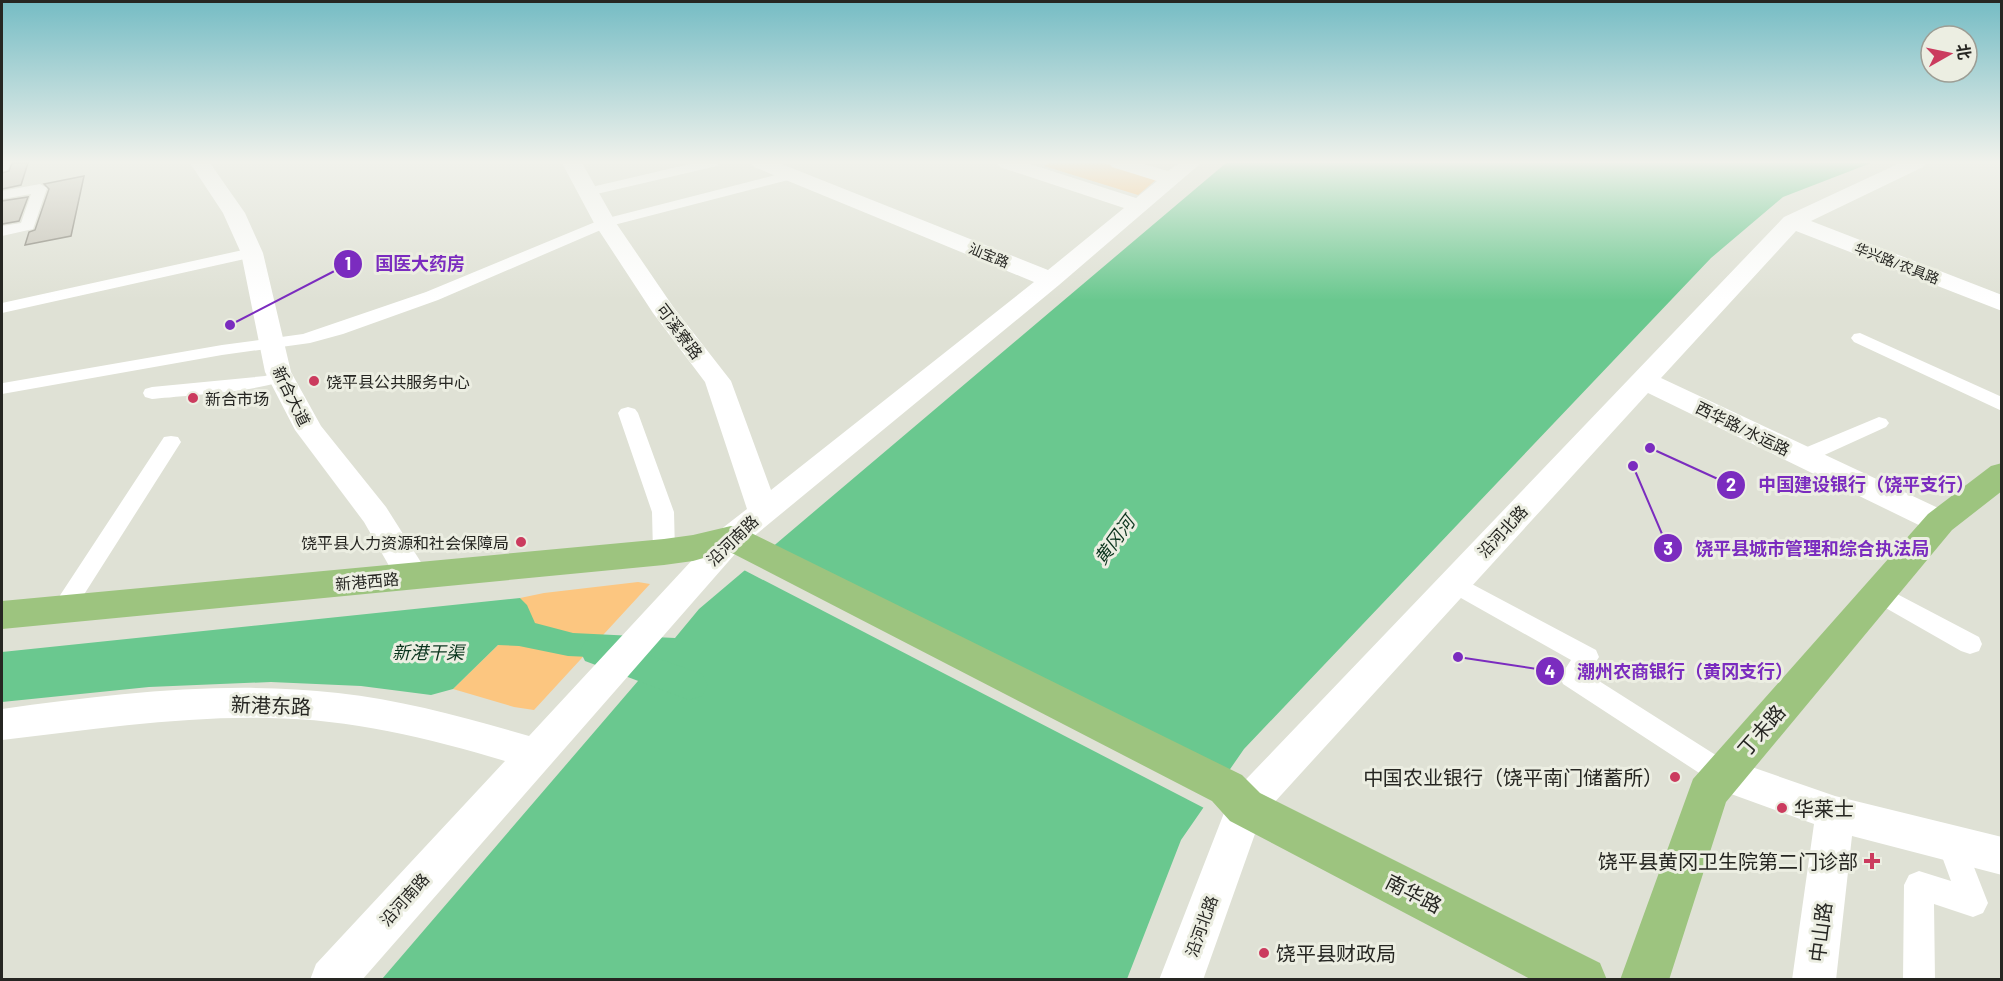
<svg xmlns="http://www.w3.org/2000/svg" width="2003" height="981" font-family="Barlow,'Noto Sans SC',sans-serif">
  <style>
    .green { fill: #fcc680 }
    .water { fill: #6ac88f }
    .pier { fill: #dfe1d5 }
    .lines { fill: none; stroke-linecap: round; stroke-linejoin: round }
    .river { fill: #6ac88f; fill-rule: evenodd }
    .building { fill: #c4c1b5; stroke: #838075; stroke-width: 1.5 }
    .street { fill: #fff; fill-rule: evenodd }
    .secondary { fill: #fff; fill-rule: evenodd }
    .primary { fill: #9dc47f; fill-rule: evenodd }
    .poi-dot { fill: #cb3b5e; stroke: #eceee2; stroke-width: 2 }
    .labels { text-anchor: middle; dominant-baseline: central; stroke-width: 6; stroke-linejoin: round; paint-order: stroke }
    .far-street-label { font-size: 14px; fill: #262622; stroke: #eceee2 }
    .street-label { font-size: 16px; fill: #262622; stroke: #eceee2 }
    .poi-label { font-size: 16px; fill: #262622; stroke: #eceee2; text-anchor: start }
    .water-label { font-size: 18px; font-style: italic; fill: #0a341d; stroke: #eceee2 }
    .near-street-label { font-size: 20px; fill: #262622; stroke: #eceee2 }
    .near-poi-label { font-size: 20px; fill: #262622; stroke: #eceee2; text-anchor: end }
    .leader { fill: none; stroke: #7b2cbf; stroke-width: 2 }
    .callout-dot { fill: #7b2cbf; stroke: #eceee2; stroke-width: 2 }
    .mark-label { font-size: 18px; text-anchor: middle; font-weight: bold; fill: #fff }
    .callout-label { font-size: 18px; text-anchor: middle; font-weight: bold; fill: #7b2cbf; stroke: #eceee2; stroke-width: 6; stroke-linejoin: round; paint-order: stroke }
  </style>
  <rect width="100%" height="100%" fill="#dfe1d5"/>
  <path class="green" d="M1049,163H1104L1157,179L1138,195L1044,166Z
    M638,582L650,584L534,710L514,707L453,689L498,645L534,623L520,598L544,593Z"/>
  <path class="water" d="M1226,163H1871L1783,197L1711,258L1244,749L1181,840L1127,979H382L656,660L568,656L519,646L498,645L453,689L431,695L361,686L271,682L149,687L2,702V652L520,598L527,605L535,623L573,633L675,638L699,609Z"/>
  <path class="pier" d="M769,546L1229,776L1206,809L742,569Z"/>
  <g class="lines">
    <path class="river" d="M598,637L702,674L708,685L702,696L689,700L585,661L580,651L585,641Z"/>
  </g>
  <path class="building" d="M12,163H28L21,185L2,189V173L9,171Z
    M84,176L71,236L25,245L29,232L35,230L49,189L44,184Z
    M28,197L19,221L2,224V201Z"/>
  <g class="lines">
    <path class="street" d="M2,163H10L7,170L2,171Z
      M694,163H719L717,166L588,196L581,192L583,189Z
      M791,171L798,175L796,178L610,226L438,300L343,334L310,343L222,355L2,394L3,383L222,345L303,334L426,292L600,220Z
      M40,184L47,188L33,229L2,236V226L21,223L31,194L2,199V191Z
      M252,248L258,250L260,253L258,256L2,313V303Z
      M1860,333L2002,397V411L1854,342L1851,338L1854,334Z
      M280,370L287,372L289,376C279,391 175,396 152,399L145,397L143,393L145,389L152,387L265,376Z
      M628,407L635,409L638,413L674,512L675,552L672,558L664,560L656,558L653,552L652,512L618,413L621,409Z
      M1879,417L1886,419L1889,423L1886,427L1809,462L1802,464L1795,462L1792,457L1795,452Z
      M171,436L178,437L181,442L71,615L63,618L55,615L51,609L55,603L164,437Z
      M1453,574L1596,650L1599,657L1588,674L1733,766L1736,774L1733,782L1723,786L1713,782L1563,684L1560,677L1571,660L1445,589L1442,583L1445,577Z
      M1878,584L1979,637L1982,644L1979,651L1970,654L1961,651L1870,599L1866,593L1870,587Z
      M1951,830L1961,834L1988,903L1983,913L1973,917L1934,904L1935,980H1903L1904,885L1909,875L1919,871L1951,881L1937,843L1941,834Z"/>
    <path class="secondary" d="M190,163H210L245,213L263,253L291,372L321,426L386,507L424,567L428,576L424,585L412,588L400,585L364,522L295,430L265,372L241,253L223,213Z
      M562,163H582L616,223L674,308L731,381L771,490L1034,282L754,167L751,163H779L1048,270L1124,208L1000,167L997,163H1027L1136,198L1157,181L1112,167L1109,163H1140L1168,171L1179,163H1201L1059,285L742,546L362,980H310L316,964L505,761C428,738 350,719 269,718C180,716 91,730 2,740V709C112,694 226,680 338,693C403,700 466,718 529,736L720,530L747,509L705,382L653,313L594,223Z
      M1900,163H1926L1923,167L1811,221L2002,295V311L1796,231L1661,378L1951,514L1955,522L1951,530L1940,533L1929,530L1648,393L1261,817L1203,980H1159L1231,795L1784,217Z
      M1723,757L1835,796L2002,837V875L1852,836L1836,980H1792L1814,824L1709,786L1704,774L1709,762Z"/>
    <path class="primary" d="M2002,463V491L1952,530L1726,802L1669,980H1620L1693,779L1928,514L1991,466Z
      M731,526L743,529L1242,775L1260,793L1600,963L1607,980H1532L1230,821L1212,801L728,551L693,561L664,565L2,629V601L664,539L693,535Z"/>
  </g>
  <linearGradient id="sky" x2="0" y2="1"><stop stop-color="#75bcc4"/><stop offset="0.54" stop-color="#f1f2ec"/><stop offset="1" stop-color="#f1f2ec" stop-opacity="0"/></linearGradient>
  <rect width="2003" height="300" fill="url(#sky)"/>
  <g class="poi-dot">
    <circle cx="314" cy="381" r="6"/>
    <circle cx="193" cy="398" r="6"/>
    <circle cx="521" cy="542" r="6"/>
    <circle cx="1675" cy="777" r="6"/>
    <circle cx="1782" cy="808" r="6"/>
    <path d="M1869 852h6v6h6v6h-6v6h-6v-6h-6v-6h6z"/>
    <circle cx="1264" cy="953" r="6"/>
  </g>
  <g class="labels">
    <g class="far-street-label">
      <text transform="translate(989 255) rotate(22)">汕宝路</text>
      <text transform="translate(1897 263) rotate(21)">华兴路/农具路</text>
    </g>
    <g class="street-label">
      <text transform="translate(680 331) rotate(53)">可溪寮路</text>
      <text transform="translate(292 396) rotate(64)">新合大道</text>
      <text transform="translate(1743 428) rotate(26)">西华路/水运路</text>
      <text transform="translate(1502 531) rotate(-47)">沿河北路</text>
      <text transform="translate(732 540) rotate(-44)">沿河南路</text>
      <text transform="translate(367 581) rotate(-5)">新港西路</text>
      <text transform="translate(404 899) rotate(-48)">沿河南路</text>
      <text transform="translate(1201 926) rotate(-70)">沿河北路</text>
    </g>
    <g class="poi-label">
      <text x="326" y="381">饶平县公共服务中心</text>
      <text x="205" y="398">新合市场</text>
      <text x="509" y="542" text-anchor="end">饶平县人力资源和社会保障局</text>
    </g>
    <g class="water-label">
      <text transform="translate(1114 540) rotate(-54)">黄冈河</text>
      <text x="428" y="652">新港干渠</text>
    </g>
    <g class="near-street-label">
      <text transform="translate(271 705) rotate(2)">新港东路</text>
      <text transform="translate(1761 730) rotate(-49)">丁未路</text>
      <text transform="translate(1414 893) rotate(27)">南华路</text>
      <text transform="translate(1820 932) rotate(-83)">中山路</text>
    </g>
    <g class="near-poi-label">
      <text x="1663" y="777">中国农业银行（饶平南门储蓄所）</text>
      <text x="1794" y="808" text-anchor="start">华莱士</text>
      <text x="1858" y="861">饶平县黄冈卫生院第二门诊部</text>
      <text x="1276" y="953" text-anchor="start">饶平县财政局</text>
    </g>
  </g>
  <path class="leader" d="M230 325L348 264M1650 448L1731 485M1633 466L1668 548M1458 657L1550 671"/>
  <g class="callout-dot">
    <circle cx="230" cy="325" r="6"/>
    <circle cx="1650" cy="448" r="6"/>
    <circle cx="1633" cy="466" r="6"/>
    <circle cx="1458" cy="657" r="6"/>
    <circle cx="348" cy="264" r="15"/>
    <circle cx="1731" cy="485" r="15"/>
    <circle cx="1668" cy="548" r="15"/>
    <circle cx="1550" cy="671" r="15"/>
  </g>
  <g class="mark-label">
    <text x="348" y="270">1</text>
    <text x="1731" y="491">2</text>
    <text x="1668" y="555">3</text>
    <text x="1550" y="678">4</text>
  </g>
  <g class="callout-label">
    <text x="420" y="270">国医大药房</text>
    <text x="1866" y="491">中国建设银行（饶平支行）</text>
    <text x="1812" y="555">饶平县城市管理和综合执法局</text>
    <text x="1685" y="678">潮州农商银行（黄冈支行）</text>
  </g>
  <rect width="2003" height="981" fill="none" stroke="#262622" stroke-width="6"/>
  <g transform="translate(1949 54) rotate(81)"><circle r="28" fill="#eceee2" stroke="#9d9e95" stroke-width="1.5"/>
  <path d="M0-4.5L10 22L0 15L-10 22Z" fill="#cb3b5e"/>
  <text y="-9" font-size="16" font-weight="bold" text-anchor="middle" fill="#262622">北</text>
  </g>
</svg>
